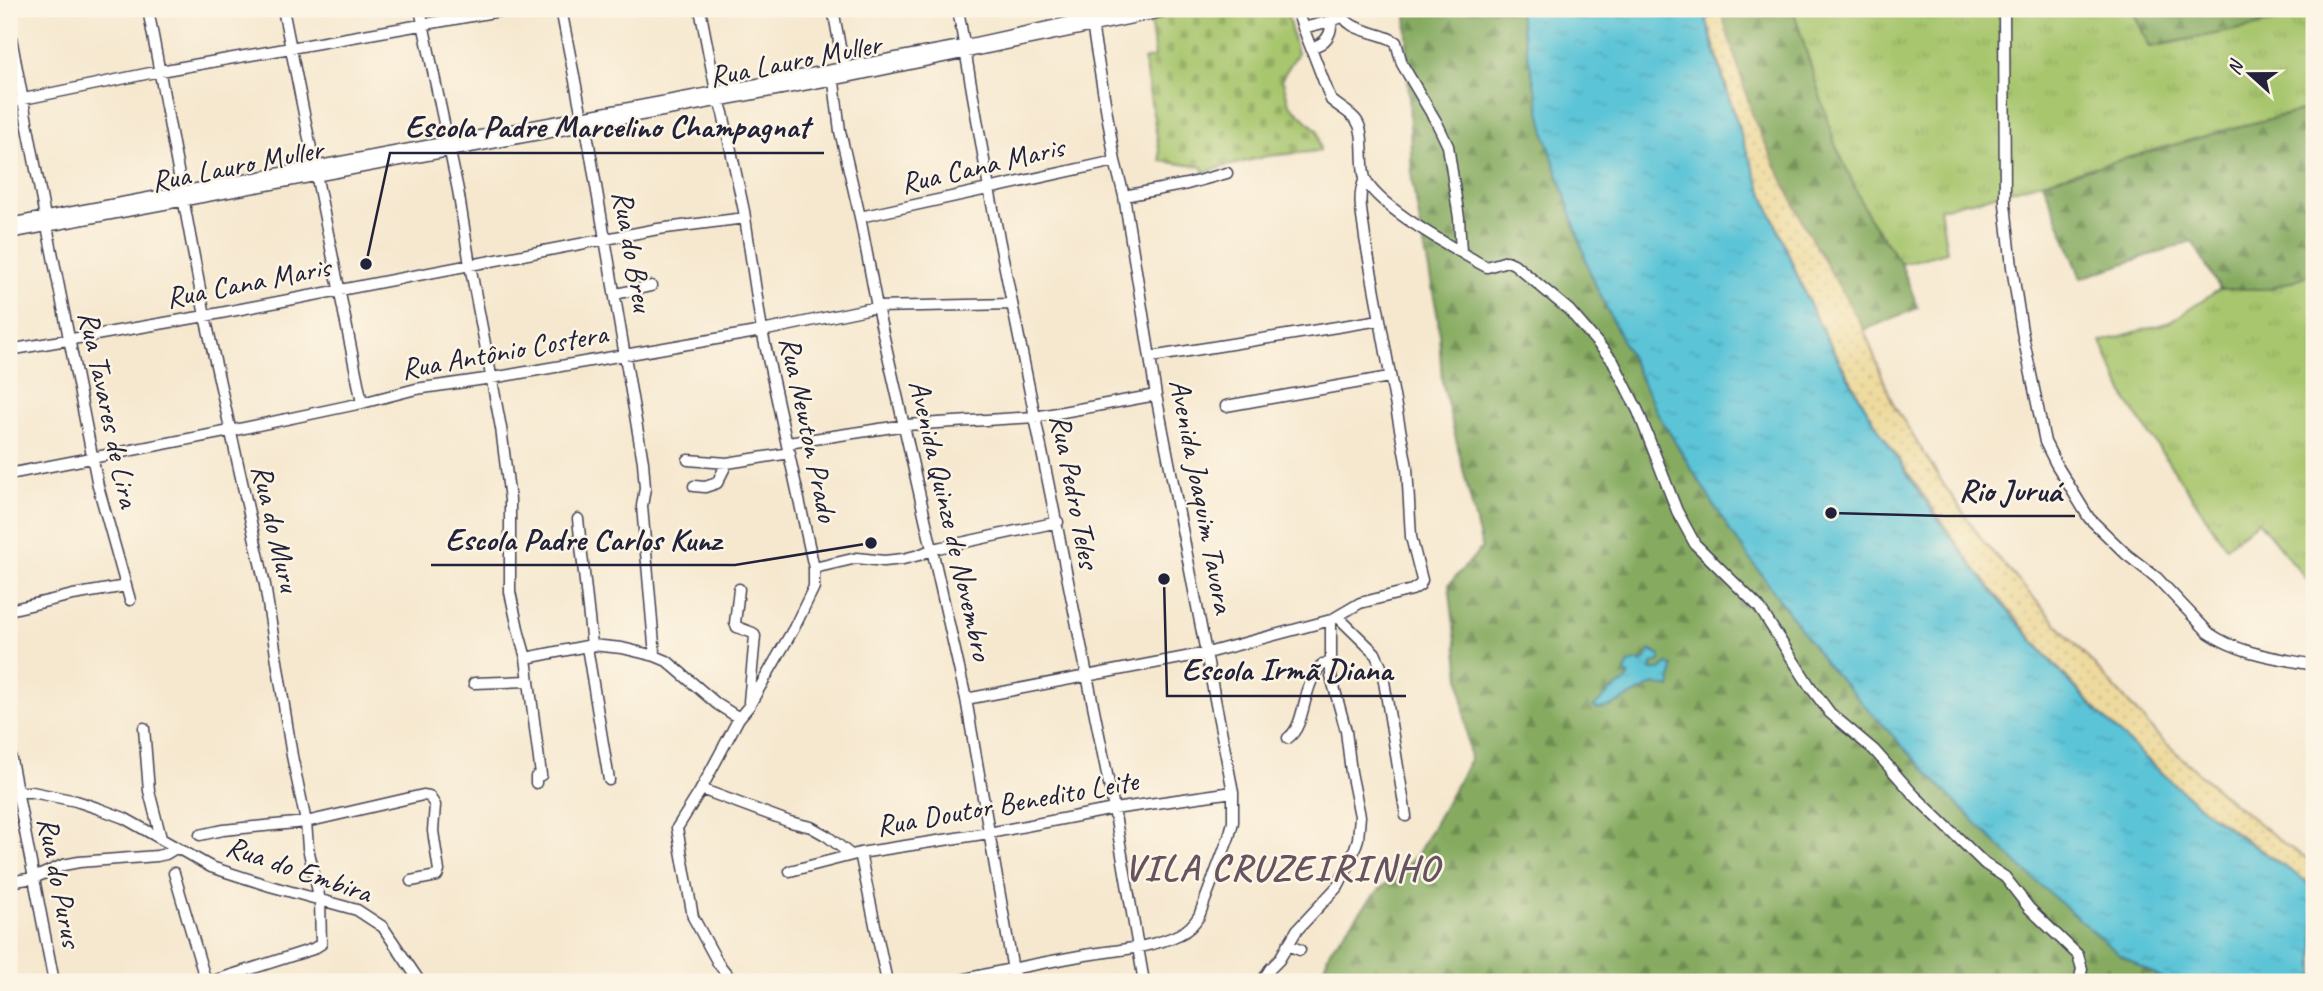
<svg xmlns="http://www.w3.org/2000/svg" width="2323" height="991" font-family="Caveat,sans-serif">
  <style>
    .grass { fill: url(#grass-tufts); stroke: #657454; stroke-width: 2 }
    .forest { fill: url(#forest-firs); stroke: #54664e; stroke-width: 2 }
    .sand { fill: url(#sand-dots); stroke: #887e6c; stroke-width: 2 }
    .cemetery { fill: url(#cemetery-stones); stroke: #657454; stroke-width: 2 }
    .water { fill: url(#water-ripples); stroke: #3e7389; stroke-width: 2 }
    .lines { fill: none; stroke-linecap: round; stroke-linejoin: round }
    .minor-casing { stroke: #424051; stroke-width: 13 }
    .minor { stroke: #fff; stroke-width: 10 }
    .labels { text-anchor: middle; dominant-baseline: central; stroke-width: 5; stroke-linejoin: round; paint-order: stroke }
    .street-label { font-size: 30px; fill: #22223b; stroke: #fcf5e5 }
    .district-label { font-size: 37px; font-weight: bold; letter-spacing: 2px; fill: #67525f; stroke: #fcf5e5 }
    .leader { fill: none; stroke: #22223b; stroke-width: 2.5 }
    .callout-dot { fill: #22223b; stroke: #fcf5e5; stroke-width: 2.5 }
    .callout-label { font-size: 32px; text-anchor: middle; font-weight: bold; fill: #22223b; stroke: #fcf5e5; stroke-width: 5; stroke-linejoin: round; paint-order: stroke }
  </style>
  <defs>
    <pattern id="grass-tufts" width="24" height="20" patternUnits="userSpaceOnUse" patternTransform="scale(1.75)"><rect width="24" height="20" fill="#a8c66e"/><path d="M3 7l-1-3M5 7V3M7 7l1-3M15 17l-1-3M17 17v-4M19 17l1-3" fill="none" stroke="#90aa60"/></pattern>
    <pattern id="forest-firs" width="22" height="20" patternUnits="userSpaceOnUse" patternTransform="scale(1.75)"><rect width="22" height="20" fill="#86ab61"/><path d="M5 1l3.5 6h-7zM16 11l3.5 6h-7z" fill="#6d8b51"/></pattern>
    <pattern id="sand-dots" width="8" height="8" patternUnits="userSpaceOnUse" patternTransform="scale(1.75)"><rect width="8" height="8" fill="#eeda9e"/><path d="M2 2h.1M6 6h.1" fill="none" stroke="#ccbb89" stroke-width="1.8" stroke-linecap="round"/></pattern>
    <pattern id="cemetery-stones" width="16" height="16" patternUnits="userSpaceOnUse" patternTransform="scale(1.75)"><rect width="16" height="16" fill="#a8c66e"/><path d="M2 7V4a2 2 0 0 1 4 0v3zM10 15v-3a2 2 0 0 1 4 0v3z" fill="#90aa60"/></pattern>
    <pattern id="water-ripples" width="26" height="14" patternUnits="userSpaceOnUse" patternTransform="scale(1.75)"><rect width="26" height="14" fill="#5bc4d7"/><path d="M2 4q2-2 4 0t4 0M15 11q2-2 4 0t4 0" fill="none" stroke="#4fa8b9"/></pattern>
  </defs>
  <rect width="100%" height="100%" fill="#fcf5e5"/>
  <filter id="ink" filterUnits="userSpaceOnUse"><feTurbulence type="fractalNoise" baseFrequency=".0143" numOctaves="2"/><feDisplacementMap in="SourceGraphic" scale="14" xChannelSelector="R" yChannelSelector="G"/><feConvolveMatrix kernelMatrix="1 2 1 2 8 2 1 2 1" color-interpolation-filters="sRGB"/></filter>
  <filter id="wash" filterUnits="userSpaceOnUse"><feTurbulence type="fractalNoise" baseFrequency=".00686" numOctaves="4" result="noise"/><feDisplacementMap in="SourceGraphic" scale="28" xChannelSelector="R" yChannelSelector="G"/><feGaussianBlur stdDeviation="1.57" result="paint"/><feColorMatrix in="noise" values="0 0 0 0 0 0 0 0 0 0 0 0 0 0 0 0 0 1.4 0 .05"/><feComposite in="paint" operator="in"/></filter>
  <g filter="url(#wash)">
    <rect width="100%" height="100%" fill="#f6e8cf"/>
    <path class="grass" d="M1793,9H2132L2150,47L2314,14V108L2237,127L1981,199L1940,208L1947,252L1901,264L1868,216L1835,144Z
      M2314,273V588L2258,521L2226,547L2127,401L2101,342L2170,322L2220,289H2270Z"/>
    <path class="forest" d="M1406,9H1518L1546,137L1592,278L1658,414L1730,531L2032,877L2119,954L2168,982H1319L1330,950L1373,896L1417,855L1470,760L1449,584L1482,548L1442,381L1438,318L1412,181Z
      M1751,9H1793L1835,144L1868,216L1901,264L1918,308L1864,330L1807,231L1754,120L1722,15Z
      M2132,9H2314V14L2150,47Z
      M2314,108V273L2270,289H2220L2192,241L2081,278L2043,182L2237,127Z"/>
    <path class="sand" d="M1722,15L1754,120L1807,231L1864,330L1893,404L1944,485L1986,545L2157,735L2216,789L2287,846L2314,862V887L2199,806L2114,729L2040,648L1973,566L1877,428L1815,316L1748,159L1706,18Z"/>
    <path class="cemetery" d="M1208,9H1286L1297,54L1282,78L1289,104L1318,131L1320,151L1267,156L1204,172L1203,167L1161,161L1144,60L1155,57L1150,18Z"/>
    <path class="water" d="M1518,9H1704C1724,93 1753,174 1788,253C1797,275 1805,297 1816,318C1911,501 2040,672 2198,805C2234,835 2276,860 2314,887V982H2168L2119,954L2031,877L1949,796L1826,664L1730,531L1658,414L1592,278L1546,137Z
      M1650,650L1660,655V661L1652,664L1651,670H1660L1667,664L1673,666L1670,688L1654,684L1610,707L1598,709L1593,707C1599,703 1602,700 1606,695C1614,686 1625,687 1629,675L1625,672L1629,663L1640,660L1641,663L1644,662Z"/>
  </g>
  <g filter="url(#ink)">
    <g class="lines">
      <defs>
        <path id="minor" d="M148,9L205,316L265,585L292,756L306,822L308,848L320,900L321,944L313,949L210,982
          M283,9L362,403
          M420,9L458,190L470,265L501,428L510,500V592L519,633L526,658L541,775L536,777V783
          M561,9L582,117L587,133L643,462L645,488L642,506L655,656
          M700,9L716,91L723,113L744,211L762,331L814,568V587L794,628L749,706L739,718L699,793L677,828L693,917L718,963L733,982
          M833,9L845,74
          M958,9L989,189L1114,809L1144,982
          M1296,9L1331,100C1339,107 1350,112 1356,120C1366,132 1360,162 1365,178C1374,205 1454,248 1481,264L1487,267L1507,261L1514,264L1569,310L1613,361L1638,411L1677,511L1695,544L1759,607L1809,685L1830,713L1874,750L1914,795L1985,864L2005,877L2029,908L2078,955L2082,969L2079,982
          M1341,9C1344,33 1379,30 1396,42L1402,64L1437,123L1448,146L1459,218L1461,252
          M2004,9L2005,204L2012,267L2022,331L2045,442L2056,464L2089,518L2126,554L2157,578L2209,633C2239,654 2278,658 2314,665
          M9,27L45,217
          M1303,28L1331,21L1342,17
          M1312,47C1325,44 1332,35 1331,21
          M833,74L840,131L860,217L877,307L966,699L1015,982
          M9,102L160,71L511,9
          M1124,196L1187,184L1227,173
          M860,217L1115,161
          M9,224L966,45L1131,9
          M47,226L98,486L130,600
          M9,233L851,76L1176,9
          M616,294L651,286
          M9,350L205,316L658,229L745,218
          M1151,357L1380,320
          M1226,406L1389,377
          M788,443L906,425L1035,417L1156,395
          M688,460L727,463L790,453
          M9,474L230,431L362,403L416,389L492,378L762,331L877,307L1012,304
          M694,486L705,487L717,483L727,463
          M578,519L592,645
          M814,568L857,558L884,561L903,559L919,555L933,549L1058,522
          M739,589L735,623L737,627L753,633L755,636L749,702
          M9,610L73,595L126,586
          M1338,617L1375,653L1382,669L1406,816
          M587,647L609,780
          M526,658L592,645L622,648L655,656L667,661L717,704L739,718
          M474,683L529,681
          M966,699L1207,653L1331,620L1360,603L1412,590L1420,585L1422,580L1411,537L1407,467L1365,238C1363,218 1356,197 1365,179
          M144,728L149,791L161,838
          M1288,738C1307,725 1301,684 1323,664L1329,663
          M9,749L54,982
          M701,789L790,822L811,827L827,836L851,855
          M9,792H32L76,801L100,809L124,818L211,867L270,886L357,910L383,927L420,982
          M200,835L223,830L306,822L423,795L429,796L435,805L433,831L439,871L437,876L411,881
          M860,853L887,982
          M790,871L860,853L989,833L1114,809L1233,792
          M174,873L206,982
          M9,882L34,878L63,865L79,862L157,856L166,854L176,848
          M1287,945L1300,950
          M953,982C997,971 1041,963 1085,955C1116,950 1152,948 1180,934C1189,930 1194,924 1199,916L1229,837L1233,822V792L1156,395L1124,196L1115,161L1094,37L1091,9
          M1262,982L1270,969L1279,960L1297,930L1338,886L1350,863L1358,839L1360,816L1351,772L1346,731L1331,676V620"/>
      </defs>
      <use href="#minor" class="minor-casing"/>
      <use href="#minor" class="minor"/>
    </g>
  </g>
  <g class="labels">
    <g class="street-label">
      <text transform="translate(795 60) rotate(-11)">Rua Lauro Muller</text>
      <text transform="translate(237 165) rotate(-11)">Rua Lauro Muller</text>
      <text transform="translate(982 165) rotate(-13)">Rua Cana Maris</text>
      <text transform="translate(633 251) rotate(80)">Rua do Breu</text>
      <text transform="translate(248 282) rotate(-11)">Rua Cana Maris</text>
      <text transform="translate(504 351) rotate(-10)">Rua Antônio Costera</text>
      <text transform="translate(109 409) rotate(78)">Rua Tavares de Lira</text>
      <text transform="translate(809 429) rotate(78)">Rua Newton Prado</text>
      <text transform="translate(1075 491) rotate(79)">Rua Pedro Teles</text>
      <text transform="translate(1202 496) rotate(79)">Avenida Joaquim Tavora</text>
      <text transform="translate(951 520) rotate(77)">Avenida Quinze de Novembro</text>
      <text transform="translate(276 528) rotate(77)">Rua do Muru</text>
      <text transform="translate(1007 803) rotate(-10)">Rua Doutor Benedito Leite</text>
      <text transform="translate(299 869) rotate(19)">Rua do Embira</text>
      <text transform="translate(60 882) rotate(79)">Rua do Purus</text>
    </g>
    <g class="district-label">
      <text x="1282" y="867">VILA CRUZEIRINHO</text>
    </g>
  </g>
  <path class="leader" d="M366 264L390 153H824M1831 513L1945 516H2075M871 543L735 565H431M1164 579L1167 696H1406"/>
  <g class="callout-dot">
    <circle cx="366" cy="264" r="7"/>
    <circle cx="1831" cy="513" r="7"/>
    <circle cx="871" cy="543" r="7"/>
    <circle cx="1164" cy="579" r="7"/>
  </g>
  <g class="callout-label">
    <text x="607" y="137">Escola Padre Marcelino Champagnat</text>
    <text x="2010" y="501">Rio Juruá</text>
    <text x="583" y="550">Escola Padre Carlos Kunz</text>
    <text x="1287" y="680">Escola Irmã Diana</text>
  </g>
  <rect width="2323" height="991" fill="none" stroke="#fcf5e5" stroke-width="35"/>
  <g transform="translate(2250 74) rotate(291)" stroke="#fcf5e5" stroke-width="5" paint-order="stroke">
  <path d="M0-5L12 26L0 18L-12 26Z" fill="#22223b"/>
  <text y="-10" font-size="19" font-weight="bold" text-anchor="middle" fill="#22223b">N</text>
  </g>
</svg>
